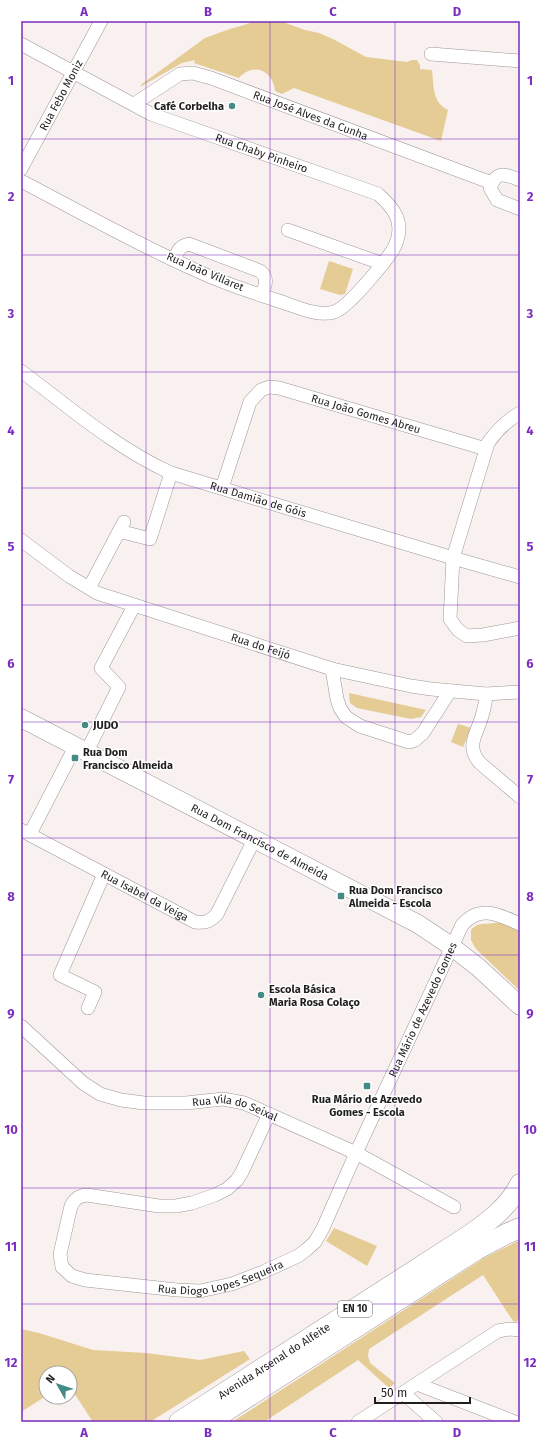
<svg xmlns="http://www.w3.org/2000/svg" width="541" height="1443" font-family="'Fira Sans',sans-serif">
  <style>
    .green { fill: #e4cc94 }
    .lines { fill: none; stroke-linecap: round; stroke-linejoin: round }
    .street-casing { stroke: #9e9796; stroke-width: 14 }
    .secondary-casing { stroke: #9e9796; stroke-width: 19 }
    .primary-casing { stroke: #9e9796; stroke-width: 21 }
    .street { stroke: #fff; stroke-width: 13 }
    .secondary { stroke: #fff; stroke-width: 18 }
    .primary { stroke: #fff; stroke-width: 20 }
    .grid { fill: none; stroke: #7b2cbf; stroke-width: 1; stroke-opacity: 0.55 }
    .poi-dot { fill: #448b85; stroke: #fff; stroke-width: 1.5 }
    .labels { text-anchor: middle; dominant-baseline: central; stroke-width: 3; stroke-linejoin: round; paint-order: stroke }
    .shield { fill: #fff; stroke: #646262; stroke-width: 1 }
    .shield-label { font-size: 10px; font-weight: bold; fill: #211e1e }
    .street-label { font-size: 11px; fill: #211e1e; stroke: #fff }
    .poi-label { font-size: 11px; font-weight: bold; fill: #211e1e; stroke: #fff; text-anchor: start }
    .neatline { fill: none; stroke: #7b2cbf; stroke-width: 1.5 }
    .grid-label { font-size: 13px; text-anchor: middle; font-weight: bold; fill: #7b2cbf }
  </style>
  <rect width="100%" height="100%" fill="#f9f0f0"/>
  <path class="green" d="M257,21H280L305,30L319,33L333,39L366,57L407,62L412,60H417L420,65V69L432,70C434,86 432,102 448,110L441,141L294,88L282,94L275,91C273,70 253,62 239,78L194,63L195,60L182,63L140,87L142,84L205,38L227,30Z
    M329,261L353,269L345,294L340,295L320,289Z
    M349,693L426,710L421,717L411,719L357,708L350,703Z
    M458,724L471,728L463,747L451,742Z
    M499,922L520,931V991L476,949L471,940V930C479,920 489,926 499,922Z
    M334,1228L377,1246L367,1266L326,1241Z
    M520,1240V1314L517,1322L513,1321L483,1275L369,1349L368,1356L370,1363L395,1383L389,1388L358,1360L264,1422H232L484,1258Z
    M21,1329L39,1333L93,1350L146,1353L200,1360L244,1351L250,1359L150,1422H93L74,1393L70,1392V1373H46V1396L21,1412Z"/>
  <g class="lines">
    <defs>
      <g id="street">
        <path id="s1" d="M21,44L151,114L378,194C395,209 405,223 395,246C388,259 348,308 334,312C318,317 297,307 282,302C251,292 220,282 191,268C133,242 77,210 21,181"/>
        <path d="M431,54L520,61"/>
        <path id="s2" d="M134,104L180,74L193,73L211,78L492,183"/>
        <path id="s3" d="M21,169L101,21"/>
        <path d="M520,180C504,174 497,170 490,188L497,200L520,209"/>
        <path d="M288,230L383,264"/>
        <path d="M174,260C178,251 179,246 189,244L260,271C269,278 265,286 262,295"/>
        <path id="s4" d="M21,371C69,407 116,448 171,473L453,558L520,577"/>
        <path d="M520,413C506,421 497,430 488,443L453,558L450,619L458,630L467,636L483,635L520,628"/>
        <path id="s5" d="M222,488L250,402L261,390L269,387L279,388L486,449"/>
        <path d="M119,531L150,539L171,473"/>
        <path id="s6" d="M21,540L69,576L97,593L332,669L411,686L431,689L486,694L520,692"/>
        <path d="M89,588L124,522"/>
        <path d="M332,669L337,699L340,708L346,717L360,726L409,742L415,740L423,733L450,691"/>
        <path d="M486,694C486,702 484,709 482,716C477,734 465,746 480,763L520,797"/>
        <path d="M86,753L119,687L101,668L134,606"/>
        <path id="s7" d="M21,830L195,922C205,923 210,922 217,914L254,840"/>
        <path d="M30,834L75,747"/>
        <path d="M88,1008L95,992L60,975L104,874"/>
        <path id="s8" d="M21,1026L83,1083L100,1094L121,1100L144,1103H186L223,1099L244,1103L356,1153L454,1207"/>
        <path id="s9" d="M269,1114L242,1172L237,1180L227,1189L215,1195L192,1203L176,1206H159L87,1195C79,1196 75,1198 71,1206L60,1254L62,1267L72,1276L85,1280L177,1290L200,1291L232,1284L263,1272L298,1256L306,1250L315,1242L323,1228L356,1153L462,925C480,904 499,915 520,924"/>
        <path d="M417,1384L515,1422"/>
        <path d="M403,1393L436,1422"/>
        <path d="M358,1422L498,1331L510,1329L520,1330"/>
      </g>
      <g id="secondary">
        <path id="s10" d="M21,718L418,924L451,946L479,968L520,1006"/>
      </g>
      <g id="primary">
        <path id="s11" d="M179,1422L468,1236C488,1222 509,1207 520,1184"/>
        <path d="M209,1422L476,1250L506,1234L520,1228"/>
      </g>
    </defs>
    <use href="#street" class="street-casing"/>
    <use href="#secondary" class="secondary-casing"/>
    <use href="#primary" class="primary-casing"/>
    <use href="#street" class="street"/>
    <use href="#secondary" class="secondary"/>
    <use href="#primary" class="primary"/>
  </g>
  <path class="grid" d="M146,21V1422M270,21V1422M395,21V1422M21,139H520M21,255H520M21,372H520M21,488H520M21,605H520M21,722H520M21,838H520M21,955H520M21,1071H520M21,1188H520M21,1304H520"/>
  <g class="poi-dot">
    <circle cx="232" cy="106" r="4"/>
    <circle cx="85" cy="725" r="4"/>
    <rect x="71" y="754" width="8" height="8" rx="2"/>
    <rect x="337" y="892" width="8" height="8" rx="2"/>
    <circle cx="261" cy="995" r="4"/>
    <rect x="363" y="1082" width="8" height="8" rx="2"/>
  </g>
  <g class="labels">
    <rect class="shield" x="338" y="1301" width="34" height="16" rx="3"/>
    <g class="shield-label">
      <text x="355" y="1309">EN 10</text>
    </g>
    <g class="street-label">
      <text stroke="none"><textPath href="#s3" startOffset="84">Rua Febo Moniz</textPath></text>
      <text stroke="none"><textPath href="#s2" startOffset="193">Rua José Alves da Cunha</textPath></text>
      <text stroke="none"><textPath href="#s1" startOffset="265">Rua Chaby Pinheiro</textPath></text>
      <text transform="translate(205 272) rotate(23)">Rua João Villaret</text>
      <text stroke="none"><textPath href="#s5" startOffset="216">Rua João Gomes Abreu</textPath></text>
      <text stroke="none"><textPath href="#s4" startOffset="273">Rua Damião de Góis</textPath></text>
      <text stroke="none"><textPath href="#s6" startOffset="265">Rua do Feijó</textPath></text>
      <text stroke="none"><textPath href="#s10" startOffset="269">Rua Dom Francisco de Almeida</textPath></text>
      <text stroke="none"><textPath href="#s7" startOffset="140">Rua Isabel da Veiga</textPath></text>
      <text stroke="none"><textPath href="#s9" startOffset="839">Rua Mário de Azevedo Gomes</textPath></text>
      <text stroke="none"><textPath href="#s8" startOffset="242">Rua Vila do Seixal</textPath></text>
      <text stroke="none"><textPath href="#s9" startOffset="479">Rua Diogo Lopes Sequeira</textPath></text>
      <text stroke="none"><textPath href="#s11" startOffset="113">Avenida Arsenal do Alfeite</textPath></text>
    </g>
    <g class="poi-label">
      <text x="224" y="106" text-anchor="end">Café Corbelha</text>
      <text x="93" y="725">JUDO</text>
      <text x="83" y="752">Rua Dom<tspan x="83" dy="13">Francisco Almeida</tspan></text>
      <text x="349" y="890">Rua Dom Francisco<tspan x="349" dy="13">Almeida - Escola</tspan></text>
      <text x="269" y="989">Escola Básica<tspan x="269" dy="13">Maria Rosa Colaço</tspan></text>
      <text x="367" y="1099" text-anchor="middle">Rua Mário de Azevedo<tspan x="367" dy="13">Gomes - Escola</tspan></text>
    </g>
  </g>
  <rect width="541" height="1443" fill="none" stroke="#ffffff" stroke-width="44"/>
  <g transform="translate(58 1385) rotate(309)"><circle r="19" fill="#ffffff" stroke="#a6a5a5"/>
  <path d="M0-3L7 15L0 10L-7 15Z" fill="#448b85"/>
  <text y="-6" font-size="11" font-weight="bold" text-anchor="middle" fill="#211e1e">N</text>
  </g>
  <path d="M375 1397v6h95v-6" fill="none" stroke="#211e1e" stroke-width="2"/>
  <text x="381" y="1397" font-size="12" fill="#211e1e" stroke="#ffffff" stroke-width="3" paint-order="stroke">50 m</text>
  <rect x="22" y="22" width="497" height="1399" class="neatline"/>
  <g class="grid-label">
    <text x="84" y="16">A</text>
    <text x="208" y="16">B</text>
    <text x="333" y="16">C</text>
    <text x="457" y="16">D</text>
    <text x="11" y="85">1</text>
    <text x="530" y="85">1</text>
    <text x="11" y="201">2</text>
    <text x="530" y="201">2</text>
    <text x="11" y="318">3</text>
    <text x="530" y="318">3</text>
    <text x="11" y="435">4</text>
    <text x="530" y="435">4</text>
    <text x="11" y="551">5</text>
    <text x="530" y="551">5</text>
    <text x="11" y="668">6</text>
    <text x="530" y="668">6</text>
    <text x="11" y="784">7</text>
    <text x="530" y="784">7</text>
    <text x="11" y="901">8</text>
    <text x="530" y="901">8</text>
    <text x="11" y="1018">9</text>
    <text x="530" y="1018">9</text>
    <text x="11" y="1134">10</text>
    <text x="530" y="1134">10</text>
    <text x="11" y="1251">11</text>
    <text x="530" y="1251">11</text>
    <text x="11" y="1367">12</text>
    <text x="530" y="1367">12</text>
    <text x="84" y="1437">A</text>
    <text x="208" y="1437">B</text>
    <text x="333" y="1437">C</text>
    <text x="457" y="1437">D</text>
  </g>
</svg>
